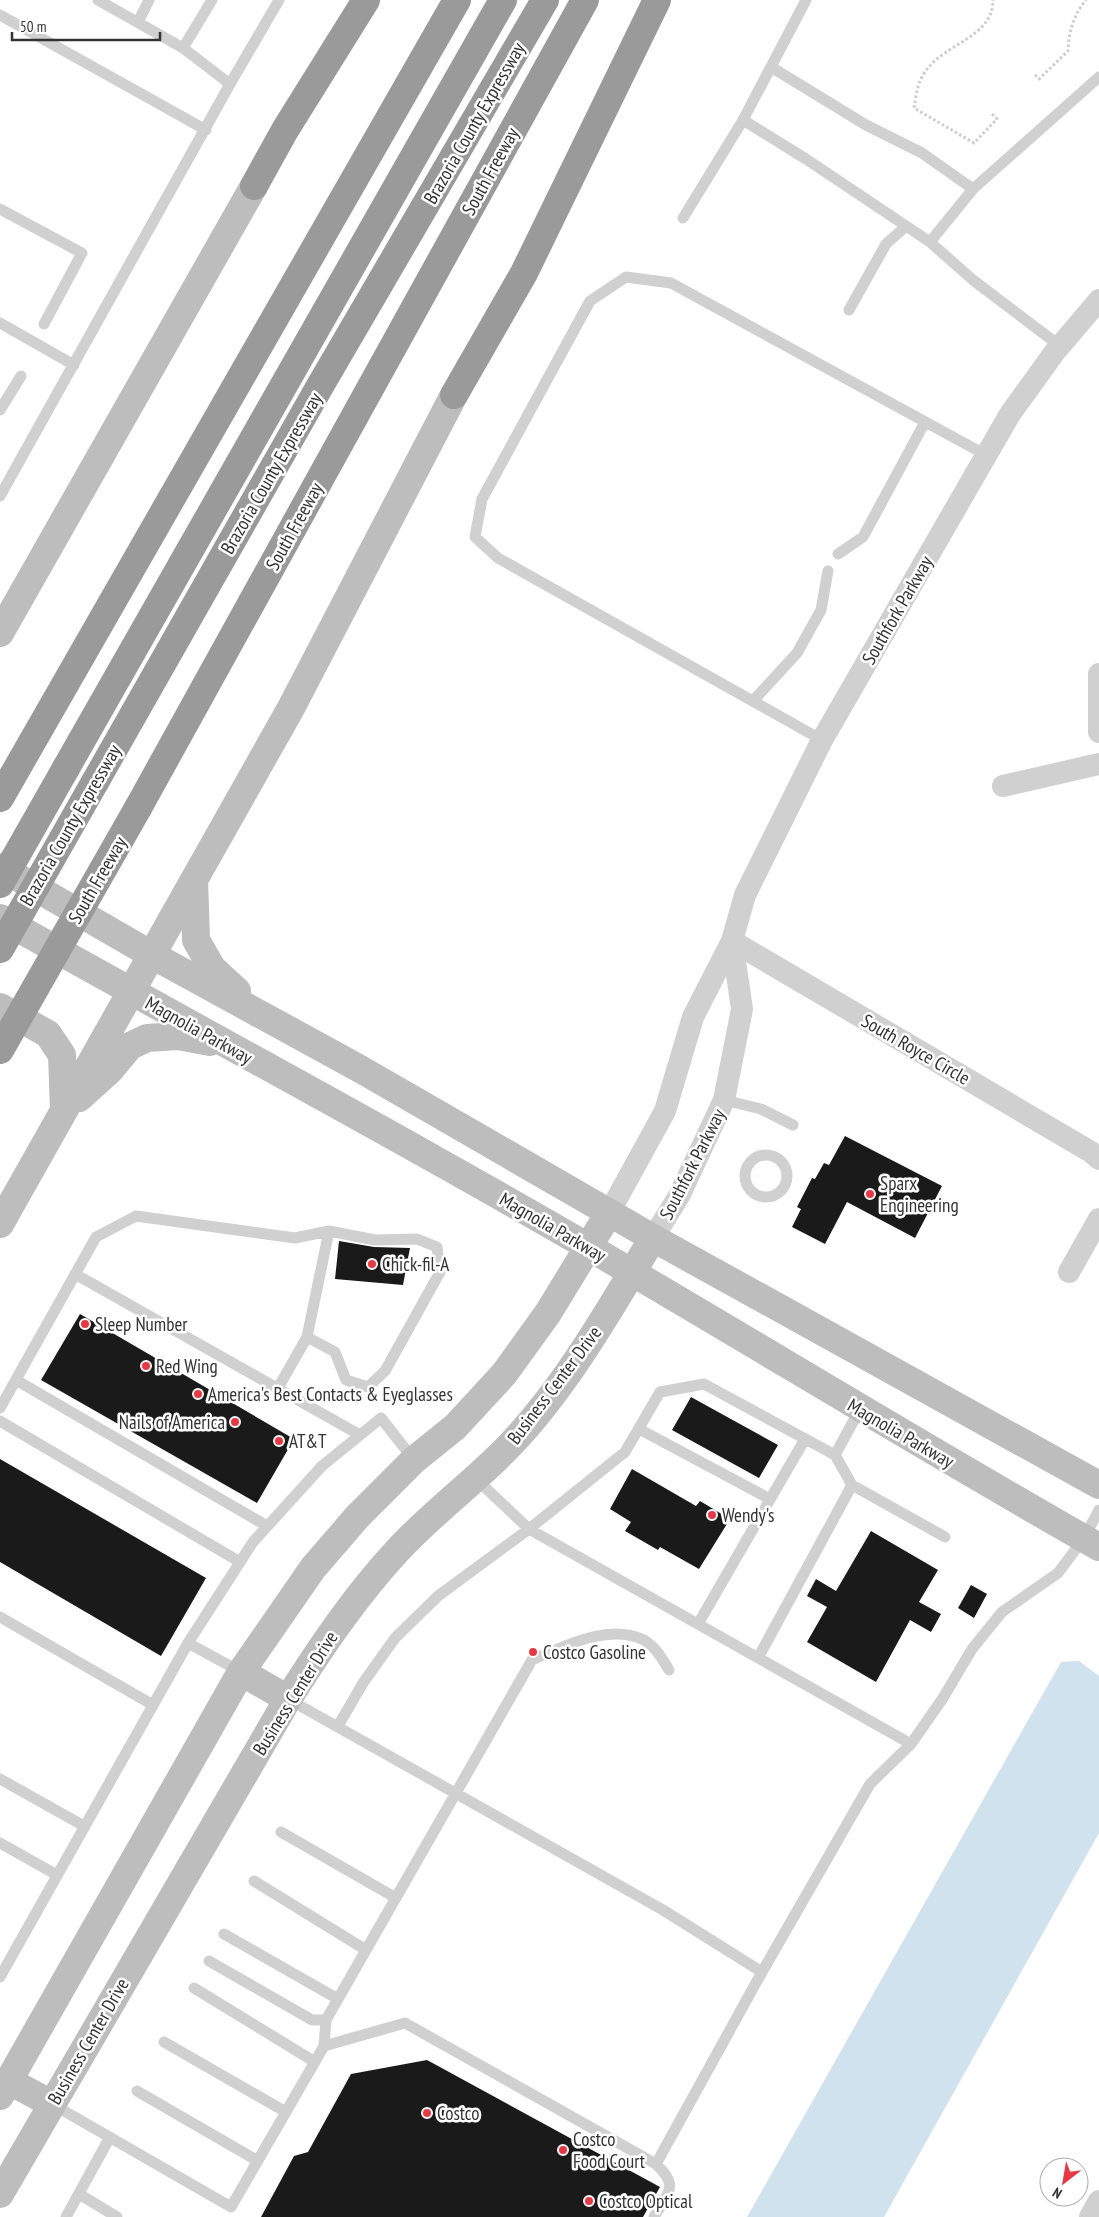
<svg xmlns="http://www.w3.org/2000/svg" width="1099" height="2217" font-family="'PT Sans Narrow',sans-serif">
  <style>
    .water { fill: #cfe2ee }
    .building { fill: #1a1a1a }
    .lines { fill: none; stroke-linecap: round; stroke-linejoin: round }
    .path { stroke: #cdcdcd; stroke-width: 3; stroke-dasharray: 2.5 2.5; stroke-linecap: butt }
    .lane { stroke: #d0d0d0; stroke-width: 11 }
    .street { stroke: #d0d0d0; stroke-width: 22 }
    .secondary { stroke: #bdbdbd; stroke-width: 28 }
    .highway { stroke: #9a9a9a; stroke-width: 28 }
    .highway-bridge { stroke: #9a9a9a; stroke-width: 28 }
    .poi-dot { fill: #e63946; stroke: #fff; stroke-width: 2 }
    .labels { text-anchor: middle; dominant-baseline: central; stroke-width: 5; stroke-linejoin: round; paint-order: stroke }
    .street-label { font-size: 19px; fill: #333; stroke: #fff }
    .poi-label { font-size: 19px; fill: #333; stroke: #fff; text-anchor: start }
  </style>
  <rect width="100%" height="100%" fill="#fff"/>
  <path class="water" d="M1079,1661L1099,1676V1833L884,2217H747L1061,1662Z"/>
  <path class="building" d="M845,1136L942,1186L915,1238L847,1202L825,1244L792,1227L801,1209L797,1207L812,1178L815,1179L824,1163L829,1165Z
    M339,1241L374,1247L410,1248L403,1285L335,1279Z
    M80,1314L294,1439L257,1503L41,1380Z
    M691,1397L778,1445L759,1478L672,1430Z
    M0,1459L206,1578L161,1656L0,1562Z
    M632,1469L696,1506L700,1501L730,1519L699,1569L660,1547L658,1550L625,1531L631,1522L610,1509Z
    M871,1531L938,1570L919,1602L941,1614L931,1632L910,1620L876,1682L807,1642L827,1607L807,1596L816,1579L836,1591Z
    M971,1585L987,1594L974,1618L958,1608Z
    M427,2060L660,2187L643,2217H261L294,2156L308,2152L351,2074Z"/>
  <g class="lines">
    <path class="path" d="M1035,75L1039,79L1068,51C1069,31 1073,16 1086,0
      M992,114L997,119L974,143L914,108C916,96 917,83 925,72C944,43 993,38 993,0"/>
    <path class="lane" d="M806,0L743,120L806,159L930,242L973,280L1060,346
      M0,15L206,130
      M138,22L149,0
      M183,48L212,0
      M771,67L866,125L922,153L973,189L1099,77
      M230,84L279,0
      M0,209L82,253L44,324
      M683,218L743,120
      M930,242L973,189
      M849,310L886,244L905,227
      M0,323L74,365
      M0,410L21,376
      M0,496L230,84L183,48L98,0
      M838,554L863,537L925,422
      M753,701L797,653L821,610L828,571
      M822,740L498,558L475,537L482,499L590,301L626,277L671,283L986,455
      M724,1100L761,1109L793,1125
      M745 1176a21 21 0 1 1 42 0a21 21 0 1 1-42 0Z
      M75,1274L360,1435
      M16,1380L267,1526
      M278,1388L307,1337L329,1231
      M0,1408L96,1237L136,1216L295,1238L329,1231L375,1240L417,1239L437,1247L440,1272L385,1371L368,1387L346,1380L335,1352L307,1337
      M0,1421L240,1562
      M639,1429L770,1499
      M474,1477L529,1529L911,1744
      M852,1485L945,1537
      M0,1617L153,1705
      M698,1624L805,1439
      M188,1643L241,1672
      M758,1658L852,1485L835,1455L860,1409
      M288,1699L663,1910L762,1972
      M338,1726L363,1683L395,1638L438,1596L529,1529L625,1452L660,1392L704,1384L835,1455
      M0,1779L84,1826
      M281,1832L396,1898
      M0,1843L57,1875
      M254,1881L366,1950
      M224,1934L338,1999
      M209,1961L312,2020H326
      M0,1977L188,1643L253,1542L322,1466L381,1418L414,1460
      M194,1988L315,2062
      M164,2042L286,2112
      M324,2046L326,2020L532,1660C565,1646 608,1623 644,1640C655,1646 663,1660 669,1670
      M137,2091L258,2161
      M52,2104L231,2207L324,2046L405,2023L656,2164L762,1972L870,1784L911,1744L943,1698L972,1649L1002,1612L1058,1573L1084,1538L1099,1510
      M79,2194L117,2217
      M66,2217L110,2137
      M654,2217C668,2192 680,2187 656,2164"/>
    <path class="street" d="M1099,674V732
      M1003,786L1099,764
      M732,941L1091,1152L1099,1159
      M609,1213L665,1111L693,1017L732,941L745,895L822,740L1010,414L1054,353L1099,300
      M653,1238L679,1196L724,1100L742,1009L732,941
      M1069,1272L1099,1219
      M1090,2217L1099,2201"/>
    <path class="secondary" d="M0,633L254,186
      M0,867L152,955L362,1070L653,1238L1099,1485
      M194,880L196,940L212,968L237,991
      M0,918C211,1037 424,1150 633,1273C788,1364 942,1458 1099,1547
      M0,1007L48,1034L62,1055L64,1110
      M79,1098L110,1070L130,1046L147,1038L178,1036L210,1042
      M0,1224L291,708L454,395
      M241,1672L288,1699
      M9,2081L52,2104
      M0,2096L241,1672L313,1568L357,1517L414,1460L455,1427L504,1374L548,1313L609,1213
      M0,2194L288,1699C321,1647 356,1595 398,1550C433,1512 476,1481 511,1444C568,1384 610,1308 653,1238"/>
    <path class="highway" d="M254,186L285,130L366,0
      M454,395L524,273L657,0
      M66,768L503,0
      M95,782L320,386L545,0
      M0,798L457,0
      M138,808L585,0"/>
    <path class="highway-bridge" d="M0,884L66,768
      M0,949L95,782
      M0,1050L138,808"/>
  </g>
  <g class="poi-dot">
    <circle cx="870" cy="1194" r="5"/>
    <circle cx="372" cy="1264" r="5"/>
    <circle cx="85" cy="1324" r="5"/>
    <circle cx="146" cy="1366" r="5"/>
    <circle cx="198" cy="1394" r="5"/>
    <circle cx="235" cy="1422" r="5"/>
    <circle cx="279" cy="1441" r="5"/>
    <circle cx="712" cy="1515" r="5"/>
    <circle cx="533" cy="1652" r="5"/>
    <circle cx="427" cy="2113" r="5"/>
    <circle cx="563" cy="2150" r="5"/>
    <circle cx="589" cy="2201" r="5"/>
  </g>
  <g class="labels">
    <g class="street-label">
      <text transform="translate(474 123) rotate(-60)">Brazoria County Expressway</text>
      <text transform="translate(490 171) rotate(-61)">South Freeway</text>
      <text transform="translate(271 473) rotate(-60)">Brazoria County Expressway</text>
      <text transform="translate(294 526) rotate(-61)">South Freeway</text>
      <text transform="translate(897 610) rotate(-60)">Southfork Parkway</text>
      <text transform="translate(70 825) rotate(-60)">Brazoria County Expressway</text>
      <text transform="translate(97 880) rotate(-60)">South Freeway</text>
      <text transform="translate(199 1030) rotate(29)">Magnolia Parkway</text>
      <text transform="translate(916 1049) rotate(30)">South Royce Circle</text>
      <text transform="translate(692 1164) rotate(-63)">Southfork Parkway</text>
      <text transform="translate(553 1227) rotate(30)">Magnolia Parkway</text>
      <text transform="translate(554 1385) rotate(-53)">Business Center Drive</text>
      <text transform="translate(901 1433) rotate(30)">Magnolia Parkway</text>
      <text transform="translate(295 1693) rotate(-58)">Business Center Drive</text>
      <text transform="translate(88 2041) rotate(-60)">Business Center Drive</text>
    </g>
    <g class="poi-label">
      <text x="880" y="1183">Sparx<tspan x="880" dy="22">Engineering</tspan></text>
      <text x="382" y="1264">Chick-fil-A</text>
      <text x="95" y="1324">Sleep Number</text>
      <text x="156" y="1366">Red Wing</text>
      <text x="208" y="1394">America's Best Contacts &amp; Eyeglasses</text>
      <text x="225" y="1422" text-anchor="end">Nails of America</text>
      <text x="289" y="1441">AT&amp;T</text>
      <text x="722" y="1515">Wendy's</text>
      <text x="543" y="1652">Costco Gasoline</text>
      <text x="437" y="2113">Costco</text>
      <text x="573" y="2139">Costco<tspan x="573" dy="22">Food Court</tspan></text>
      <text x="599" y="2201">Costco Optical</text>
    </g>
  </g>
  <g transform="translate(1064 2182) rotate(211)"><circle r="24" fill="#ffffff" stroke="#adadad"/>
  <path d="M0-4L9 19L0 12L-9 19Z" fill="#e63946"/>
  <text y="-8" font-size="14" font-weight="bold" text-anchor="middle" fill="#333333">N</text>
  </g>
  <path d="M12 32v8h148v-8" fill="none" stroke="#333333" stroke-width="2.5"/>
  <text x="20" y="32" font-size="15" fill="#333333" stroke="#ffffff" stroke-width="4" paint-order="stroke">50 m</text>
</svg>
